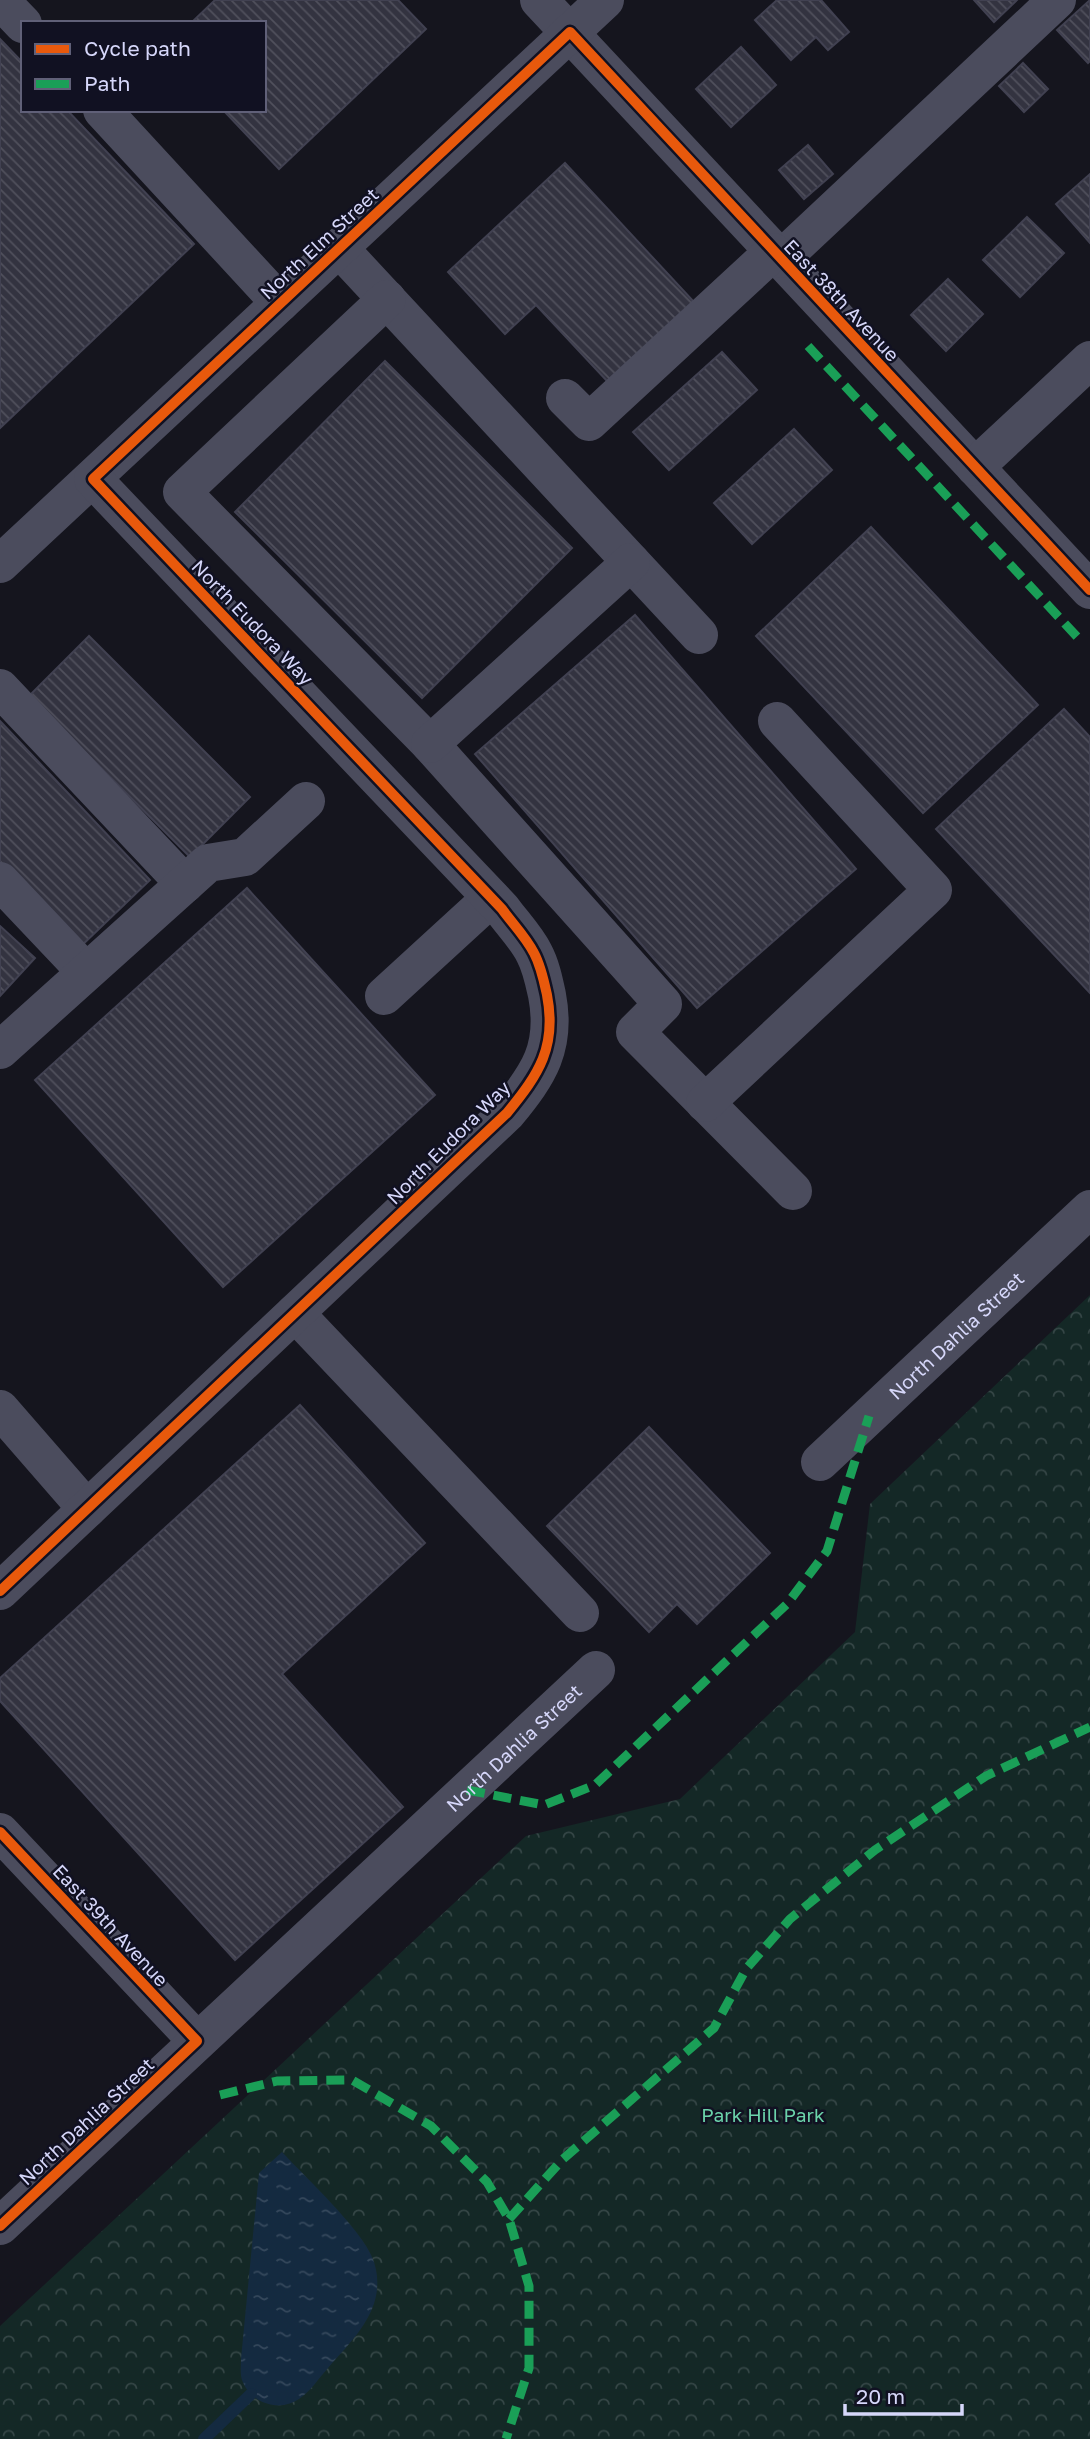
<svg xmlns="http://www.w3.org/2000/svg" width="1090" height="2439" font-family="'Golos Text',sans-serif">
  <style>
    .park { fill: url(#park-crowns) }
    .water { fill: url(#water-ripples) }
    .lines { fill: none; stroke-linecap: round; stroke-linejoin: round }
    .stream { stroke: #142a40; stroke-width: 12 }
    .building { fill: url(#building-back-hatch); stroke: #414151; stroke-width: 2 }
    .minor { stroke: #4b4c5d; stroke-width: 38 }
    .quiet { stroke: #1a9f57; stroke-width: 9; stroke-dasharray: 18 9; stroke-linecap: butt }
    .cycleway-casing { stroke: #112; stroke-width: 15 }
    .cycleway { stroke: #e8590c; stroke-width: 10 }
    .labels { text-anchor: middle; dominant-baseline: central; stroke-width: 5; stroke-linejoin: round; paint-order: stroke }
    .street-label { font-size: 19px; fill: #d6d7fa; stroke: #112 }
    .park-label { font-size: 19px; fill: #6bd2aa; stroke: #112 }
  </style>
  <defs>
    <pattern id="park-crowns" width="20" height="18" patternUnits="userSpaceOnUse" patternTransform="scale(1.75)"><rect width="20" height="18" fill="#142826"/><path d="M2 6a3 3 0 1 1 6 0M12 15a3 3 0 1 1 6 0" fill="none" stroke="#354646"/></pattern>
    <pattern id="water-ripples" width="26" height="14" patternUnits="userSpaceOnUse" patternTransform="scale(1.75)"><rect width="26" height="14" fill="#142a40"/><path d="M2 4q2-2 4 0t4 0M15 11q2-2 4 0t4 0" fill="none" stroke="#35485c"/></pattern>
    <pattern id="building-back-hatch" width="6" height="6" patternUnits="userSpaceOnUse" patternTransform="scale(1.75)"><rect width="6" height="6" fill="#333340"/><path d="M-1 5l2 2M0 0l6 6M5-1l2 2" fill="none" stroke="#50505c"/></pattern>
  </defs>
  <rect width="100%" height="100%" fill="#15151e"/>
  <path class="park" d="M1090,1295V2439H0V2326L526,1836L680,1799L855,1632L870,1504Z"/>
  <path class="water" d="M282,2152C304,2176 366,2233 374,2262C388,2307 355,2337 328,2368C319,2378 310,2392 299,2399C279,2413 250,2403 242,2380C240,2374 241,2365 241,2359L259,2173Z"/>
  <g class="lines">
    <path class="stream" d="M204,2439L251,2394"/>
  </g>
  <path class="building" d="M215,0H398L426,29L279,169L223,110H264V23H191Z
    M777,0H821L849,32L828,50L816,37L791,60L755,20Z
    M974,0H1017L994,22Z
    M1090,0V61L1088,63L1057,30Z
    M0,39L23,63V110H67L194,244L0,428Z
    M741,47L776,85L731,127L696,89Z
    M1023,63L1048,89L1024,112L999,86Z
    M808,145L833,174L804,199L779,170Z
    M565,163L694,302L608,382L536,305L505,334L448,272Z
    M1090,174V243L1056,204Z
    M1027,217L1064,253L1020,297L983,260Z
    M948,279L983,314L946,351L911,315Z
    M722,352L757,390L669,470L633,432Z
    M385,361L572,548L422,698L235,512Z
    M794,429L832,470L752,544L714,503Z
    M871,527L1038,705L923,813L756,636Z
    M635,615L856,869L697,1008L475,754Z
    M89,636L250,797L190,857L29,696Z
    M1064,709L1090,737V993L936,829Z
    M0,721L150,880L78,949L0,867Z
    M247,888L435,1095L223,1287L35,1080Z
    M0,926L35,958L0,996Z
    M300,1405L425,1543L282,1674L403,1807L235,1960L0,1701V1678Z
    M649,1427L770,1553L697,1624L677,1604L649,1632L547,1526Z"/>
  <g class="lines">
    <g class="minor">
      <path d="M0,0L23,24"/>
      <path d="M539,0L1090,590"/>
      <path d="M102,110L280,303"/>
      <path d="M339,248L699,635"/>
      <path d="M781,259L1057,0"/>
      <path d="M387,299L182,492L430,744L663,1004L635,1032L793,1191"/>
      <path d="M565,398L589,422L773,252"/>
      <path d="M975,467L1090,360"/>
      <path d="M0,564L605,0"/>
      <path d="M0,688L185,884"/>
      <path d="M430,744L631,562"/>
      <path d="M0,881L86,972"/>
      <path d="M384,996L491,898"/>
      <path d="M0,1050L208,863L245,857L306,801"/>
      <path d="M705,1103L933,890L777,721"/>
      <path d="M295,1313L580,1613"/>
      <path d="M0,1409L87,1509"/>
      <path id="s1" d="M820,1462L1090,1209"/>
      <path d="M0,1591L507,1113C539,1074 557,1047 547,995C544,981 541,966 534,953C526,937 512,923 502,909L93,479"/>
      <path d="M0,1832L197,2041"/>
      <path id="s2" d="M0,2226L596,1670"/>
    </g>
    <path class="quiet" d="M808,346L1080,640
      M467,1790L544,1805L595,1785L787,1604L827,1551L869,1416
      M220,2095L277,2081L352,2080L431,2126L487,2182L509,2219L529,2286V2368L506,2439
      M509,2219L563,2159L714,2028L746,1969L790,1919L875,1850L986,1776L1090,1727"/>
    <defs>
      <path id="cycleway" d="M0,1591L507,1113C539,1074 557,1047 547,995C544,981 541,966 534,953C526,937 512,923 502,909L93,479L570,32L1090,590
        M0,1832L197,2041L0,2226"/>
    </defs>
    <use href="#cycleway" class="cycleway-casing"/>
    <use href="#cycleway" class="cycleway"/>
  </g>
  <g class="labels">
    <g class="street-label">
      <text transform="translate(319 243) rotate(-43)">North Elm Street</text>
      <text transform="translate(842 300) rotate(47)">East 38th Avenue</text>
      <text transform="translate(253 622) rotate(46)">North Eudora Way</text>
      <text transform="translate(448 1142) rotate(-45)">North Eudora Way</text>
      <text stroke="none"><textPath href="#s1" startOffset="186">North Dahlia Street</textPath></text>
      <text stroke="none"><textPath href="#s2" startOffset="702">North Dahlia Street</textPath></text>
      <text transform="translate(111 1925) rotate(47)">East 39th Avenue</text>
      <text transform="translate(86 2121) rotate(-43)">North Dahlia Street</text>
    </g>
    <g class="park-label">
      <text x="763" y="2114">Park Hill Park</text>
    </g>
  </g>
  <rect x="21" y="21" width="245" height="91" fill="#111122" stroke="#606078" stroke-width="2"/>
  <rect x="35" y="44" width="35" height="10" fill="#e8590c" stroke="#606078" stroke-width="2"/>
  <text x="84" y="56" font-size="21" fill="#d6d7fa">Cycle path</text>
  <rect x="35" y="79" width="35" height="10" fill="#1a9f57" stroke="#606078" stroke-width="2"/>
  <text x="84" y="91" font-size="21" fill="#d6d7fa">Path</text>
  <path d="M845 2404v10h117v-10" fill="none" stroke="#d6d7fa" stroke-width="3.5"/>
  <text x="856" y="2404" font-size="21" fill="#d6d7fa" stroke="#111122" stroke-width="5" paint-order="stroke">20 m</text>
</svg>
